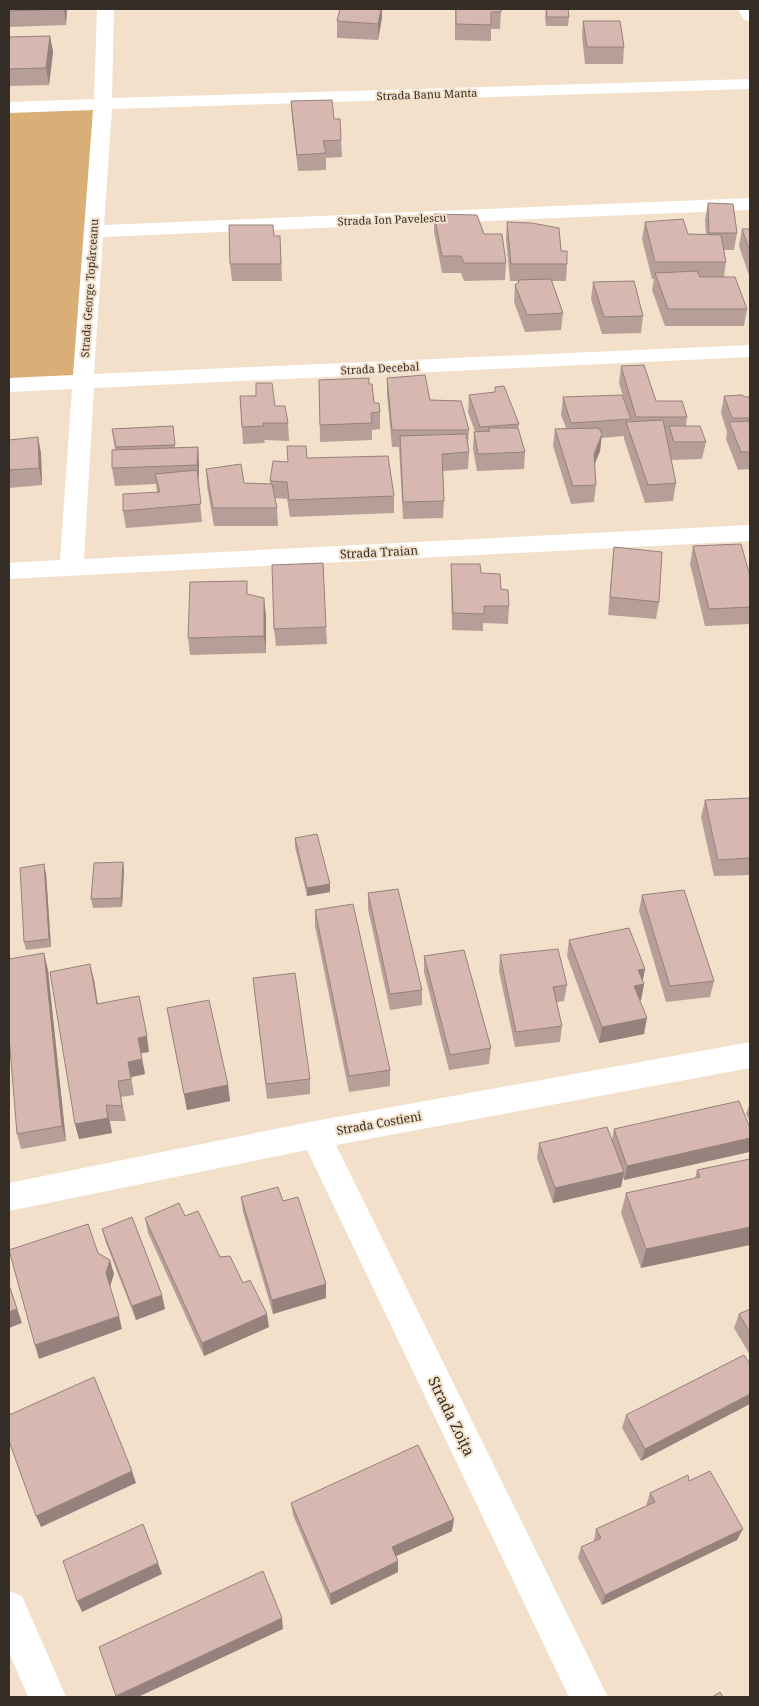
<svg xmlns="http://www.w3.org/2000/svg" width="759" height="1706" font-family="'Noto Serif',serif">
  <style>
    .green { fill: #daaf77 }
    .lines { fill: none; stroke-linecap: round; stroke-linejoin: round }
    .minor { fill: #fff; fill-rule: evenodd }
    .wall { fill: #b89e98 }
    .shaded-wall { fill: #96817c }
    .building { fill: #d6b8b1; stroke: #96817c }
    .labels { text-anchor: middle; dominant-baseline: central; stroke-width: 4; stroke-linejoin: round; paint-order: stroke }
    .far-street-label { font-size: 11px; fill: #352e26; stroke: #f2e0ca }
    .street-label { font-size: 12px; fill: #352e26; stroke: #f2e0ca }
    .near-street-label { font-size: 15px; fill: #352e26; stroke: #f2e0ca }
  </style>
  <rect width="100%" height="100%" fill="#f2e0ca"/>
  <path class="green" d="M103,104L75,379L9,382V107Z"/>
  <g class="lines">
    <path class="minor" d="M97,9H114L112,98L750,79V89L112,109L104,225L750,198V210L103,237L94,374L750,345V357L94,388L84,559L750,525V541L9,579V563L60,560L72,389L9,392V378L73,375L93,110L9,113V102L94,99Z
      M738,9H750V21L744,20Z
      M750,1042V1068L336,1145L608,1697H569L307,1150L9,1211V1183L315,1121Z
      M9,1591L22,1596L66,1697H28L9,1652Z"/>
  </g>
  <path class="wall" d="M9,9H67L66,25L9,27Z
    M455,9H501L500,29H491V41L455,40Z
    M546,9L569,17L568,26H546L545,18Z
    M382,17L378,40L337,38V21Z
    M583,21L624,47L623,64H585L582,37Z
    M50,36L53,52L49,85L9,86V37Z
    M291,101L334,119L341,140L342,157L326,158V170L298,171L292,118Z
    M708,203L737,233L734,250H724L726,262L724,277L747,309L744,326H665L652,290L654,279H652L642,239L645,222L688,234H706L705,220Z
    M434,214L484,234L506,263L505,280L464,281L461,273H442L434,231Z
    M507,222L561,251L567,264L566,281H552L563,313L561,330L525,332L514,302L515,285L518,283V281H510L506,239Z
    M742,229H750V278L739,246Z
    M274,236L281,253L282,281H232L230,264Z
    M593,282L643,316L641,333L602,334L591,299Z
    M621,366L656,401L687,417L686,426L706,442L702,459L671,460L676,483L673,501L645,503L624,439V436L601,438L600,451L594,464L596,485L594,502L571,504L553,446L555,429L566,428L561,415L563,397L626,406L619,383Z
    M387,378L430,400L469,430L468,445L469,452L468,469L443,471L444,501L443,518L403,519L399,447H392L387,395Z
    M319,380L369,384L374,403L380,412V429L372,430V440L320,442Z
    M469,395L519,424L518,428L525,452L524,469L477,471L473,449L474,432H475L468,412Z
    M240,396L275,406L288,423L289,441L264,440L265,443L243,444Z
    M724,396L750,397V469L738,470L726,439L727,432L721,413Z
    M173,426L175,448L198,447L199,465L198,483L202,522L126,528L123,511L157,492L156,484L115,486L112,468L115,450L112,429Z
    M38,437L41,454L42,485L9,488V440Z
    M307,458L394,496V513L290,517L287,499L275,498L277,508L278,526H214L207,486L206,469L244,483L270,484V481L288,462Z
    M693,546L750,576V624L705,626L690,564Z
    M614,547L659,602L656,619L608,615L612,565Z
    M451,564L481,573L501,589L509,606L508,624L483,623V631L452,630L451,581Z
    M248,595L266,615V653L190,655L188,638Z
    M326,627L327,644L276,646L274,629Z
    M750,798V875L714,876L701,817L705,800Z
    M295,838L330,884V892L307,896L295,847Z
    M123,862L124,871L122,907L93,908L91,899Z
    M46,873L51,947L26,950L24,942Z
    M368,893L422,990V1005L390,1010L368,909Z
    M642,895L714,981L710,997L666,1002L639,911Z
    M315,910L390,1070V1086L349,1092L315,926Z
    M569,940L645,969L642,981L644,984L641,1000H640L644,1034L599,1043L567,956Z
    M500,955L567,985L564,1001L556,1002L562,1026L560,1042L515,1047L499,971Z
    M424,956L491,1048L489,1064L449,1070L424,972Z
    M48,970L66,1141L21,1149L17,1134Z
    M253,978L310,1079V1094L267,1099Z
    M94,980L98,1004L149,1052L141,1053L145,1074L131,1077L134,1095L121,1097L126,1121H110L112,1133L79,1139L75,1124Z
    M167,1008L228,1085L230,1101L187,1110Z
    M749,1106H750V1122L746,1114Z
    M614,1129L749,1152L624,1180L623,1177L621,1187L553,1203L537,1158L539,1143L612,1140Z
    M750,1159L641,1268L621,1213L626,1193L695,1178L697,1170Z
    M241,1197L283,1201L326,1298L273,1314L243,1212Z
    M185,1216L243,1283L269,1327L204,1356L148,1233L145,1218Z
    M102,1229L165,1309L136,1320L106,1243Z
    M750,1309V1355L734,1328L739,1314Z
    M744,1355L641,1461L622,1428L626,1415Z
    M689,1481L737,1540L602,1605L578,1558L581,1547L594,1541L596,1529L646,1506L650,1493Z
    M291,1503L452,1531L396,1556L398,1561V1572L331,1605L293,1515Z"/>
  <path class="shaded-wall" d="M64,9H67L66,25Z
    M381,9H382V17L378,40V24Z
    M50,36L53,52L49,85L46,68Z
    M602,434L600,451L592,471L594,454Z
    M38,437L41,454L42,485L39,468Z
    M198,447L199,465V483L197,465Z
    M264,598L266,615V653L264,636Z
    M123,862L124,871L122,907L121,898Z
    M44,864L46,873L51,947L49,939Z
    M330,884V892L307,896V888Z
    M44,953L48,970L66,1141L62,1126Z
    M90,964L94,980L100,1020L97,1004Z
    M645,969L642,985L638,970Z
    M644,984L641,1000L631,1002L634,986Z
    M647,1018L644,1034L599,1043L602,1027Z
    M147,1036L149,1052L141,1053L138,1038Z
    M142,1059L145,1074L131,1077L134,1095L128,1062Z
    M228,1085L230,1101L187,1110L184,1094Z
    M106,1105L112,1133L79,1139L75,1124Z
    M750,1138V1150L749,1152L624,1180L627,1166Z
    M624,1172L621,1187L553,1203L555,1188Z
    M750,1227V1245L641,1268L646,1249Z
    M110,1260L114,1274L110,1287L106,1273Z
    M9,1284L22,1323L9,1328Z
    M326,1284V1298L273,1314L272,1300Z
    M162,1295L165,1309L136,1320L132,1306Z
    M267,1314L269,1327L204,1356L202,1343Z
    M119,1316L122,1329L39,1359L35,1345Z
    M750,1394V1404L641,1461L645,1449Z
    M132,1471L136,1483L41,1527L36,1516Z
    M454,1519L452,1531L392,1558V1547Z
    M743,1529L737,1540L602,1605L605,1595Z
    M398,1561V1572L331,1605L330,1594Z
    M158,1563L162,1574L82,1612L77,1601Z
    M282,1618L283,1629L138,1697H116V1696Z"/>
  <path class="building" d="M9,9H64L9,11Z
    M340,9H381L378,24L337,21Z
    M456,9H501V12H491V25L456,24Z
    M546,9H568L569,17H547Z
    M583,21H620L624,47H587Z
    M50,36L46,68L9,69V37Z
    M332,100L334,119H340L341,140L323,141L326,153L297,155L291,101Z
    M708,203L733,204L737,233H709Z
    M434,214L477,215L484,234H502L506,263H464L461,256H442Z
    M683,219L688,234L721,235L726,262H655L645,222Z
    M507,222L532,223L559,228L561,251H567V264H511Z
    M229,225H273L274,236H280L281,264H230Z
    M742,229H750V252Z
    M697,271L700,277H735L747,309H668L655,273Z
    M551,279L563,313L527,315L515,285L519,282L518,280Z
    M634,281L643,316L604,317L593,282Z
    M644,365L656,401H682L687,417H636L621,366Z
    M425,375L430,400L461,401L469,430H392L387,378Z
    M369,378V384H372L374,403H379L380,412L371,413L372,423L320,425L319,380Z
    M256,383H272L275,406H285L288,423H263L264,426L242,427L240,396H256Z
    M504,386L519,424L480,427L469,395L495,392V387Z
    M622,395L631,419L571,423L563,397Z
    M742,395L745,397H750V418H732L724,396Z
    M663,420L676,483L648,485L626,422Z
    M750,421V452H741L729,422Z
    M173,426L175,445L116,447L112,429Z
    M669,426H700L706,442H674Z
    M488,428H518L525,452L478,454L474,432L490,431Z
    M599,428L602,434L594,454L596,485L573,486L555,429Z
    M466,434L469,452L442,454L444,501L403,502L400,436Z
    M38,437L39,468L9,470V440Z
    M287,446H306L307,458L388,456L394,496L289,500L287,482L270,481L273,461L288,462Z
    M198,447L197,465L112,468V450Z
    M241,464L244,483L272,484L277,508H213L206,469Z
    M197,470L201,504L123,511V494L160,492L155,474Z
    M741,544L750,576V607L709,609L693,546Z
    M614,547L662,552L659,602L610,597Z
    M323,563L326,627L274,629L272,565Z
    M451,564H480L481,573L500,574L501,589L508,590L509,606H484V614L453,613Z
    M247,581V594L264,598V636L188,638L190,582Z
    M750,798V858L718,860L705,800Z
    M317,834L330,884L307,888L295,838Z
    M123,862L121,898L91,899L94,863Z
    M44,864L49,939L24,942L20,868Z
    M398,889L422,990L390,994L368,893Z
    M684,890L714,981L670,986L642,895Z
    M353,904L390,1070L349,1076L315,910Z
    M629,928L645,969L638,970L644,984L634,986L647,1018L602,1027L569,940Z
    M558,949L567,985L553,987L562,1026L516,1032L500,955Z
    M464,950L491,1048L450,1055L424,956Z
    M44,953L62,1126L17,1134L9,1036V959Z
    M90,964L97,1004L139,996L147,1036L138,1038L142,1059L128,1062L131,1079L118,1081L122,1106L106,1105L108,1118L75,1124L50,972Z
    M295,973L310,1079L266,1084L253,978Z
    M209,1000L228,1085L184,1094L167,1008Z
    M739,1101L750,1128V1138L627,1166L614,1129Z
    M607,1127L624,1172L555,1188L539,1143Z
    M750,1159V1227L646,1249L626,1193L700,1177L697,1170Z
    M278,1187L283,1201L298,1197L326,1284L272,1300L241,1197Z
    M179,1203L185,1216L198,1211L220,1257L230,1256L243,1283L250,1280L267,1314L202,1343L145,1218Z
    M132,1217L162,1295L132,1306L102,1229Z
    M88,1224L98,1253L110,1260L106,1273L119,1316L35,1345L9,1250Z
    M9,1285L17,1309L9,1312Z
    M750,1309V1333L739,1314Z
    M744,1355L750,1364V1394L645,1449L626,1415Z
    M94,1377L132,1471L36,1516L9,1441V1415Z
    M418,1445L454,1519L392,1547L398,1561L330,1594L291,1503Z
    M710,1471L743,1529L605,1595L581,1547L601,1538L596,1529L655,1502L650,1493L688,1475L689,1481Z
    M143,1524L158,1563L77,1601L63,1561Z
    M263,1571L282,1618L116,1696L99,1647Z
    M720,1692L723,1697H712Z"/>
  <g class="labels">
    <g class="far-street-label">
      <text transform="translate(427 94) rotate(-2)">Strada Banu Manta</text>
      <text transform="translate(392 219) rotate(-2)">Strada Ion Pavelescu</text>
      <text transform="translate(89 288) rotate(-86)">Strada George Topârceanu</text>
      <text transform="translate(380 368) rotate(-3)">Strada Decebal</text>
    </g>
    <g class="street-label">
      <text transform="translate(379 552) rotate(-3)">Strada Traian</text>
      <text transform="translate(379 1123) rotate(-10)">Strada Costieni</text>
    </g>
    <g class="near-street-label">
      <text transform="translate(452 1416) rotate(64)">Strada Zoița</text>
    </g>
  </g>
  <rect width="759" height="1706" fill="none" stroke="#352e26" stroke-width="20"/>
</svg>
